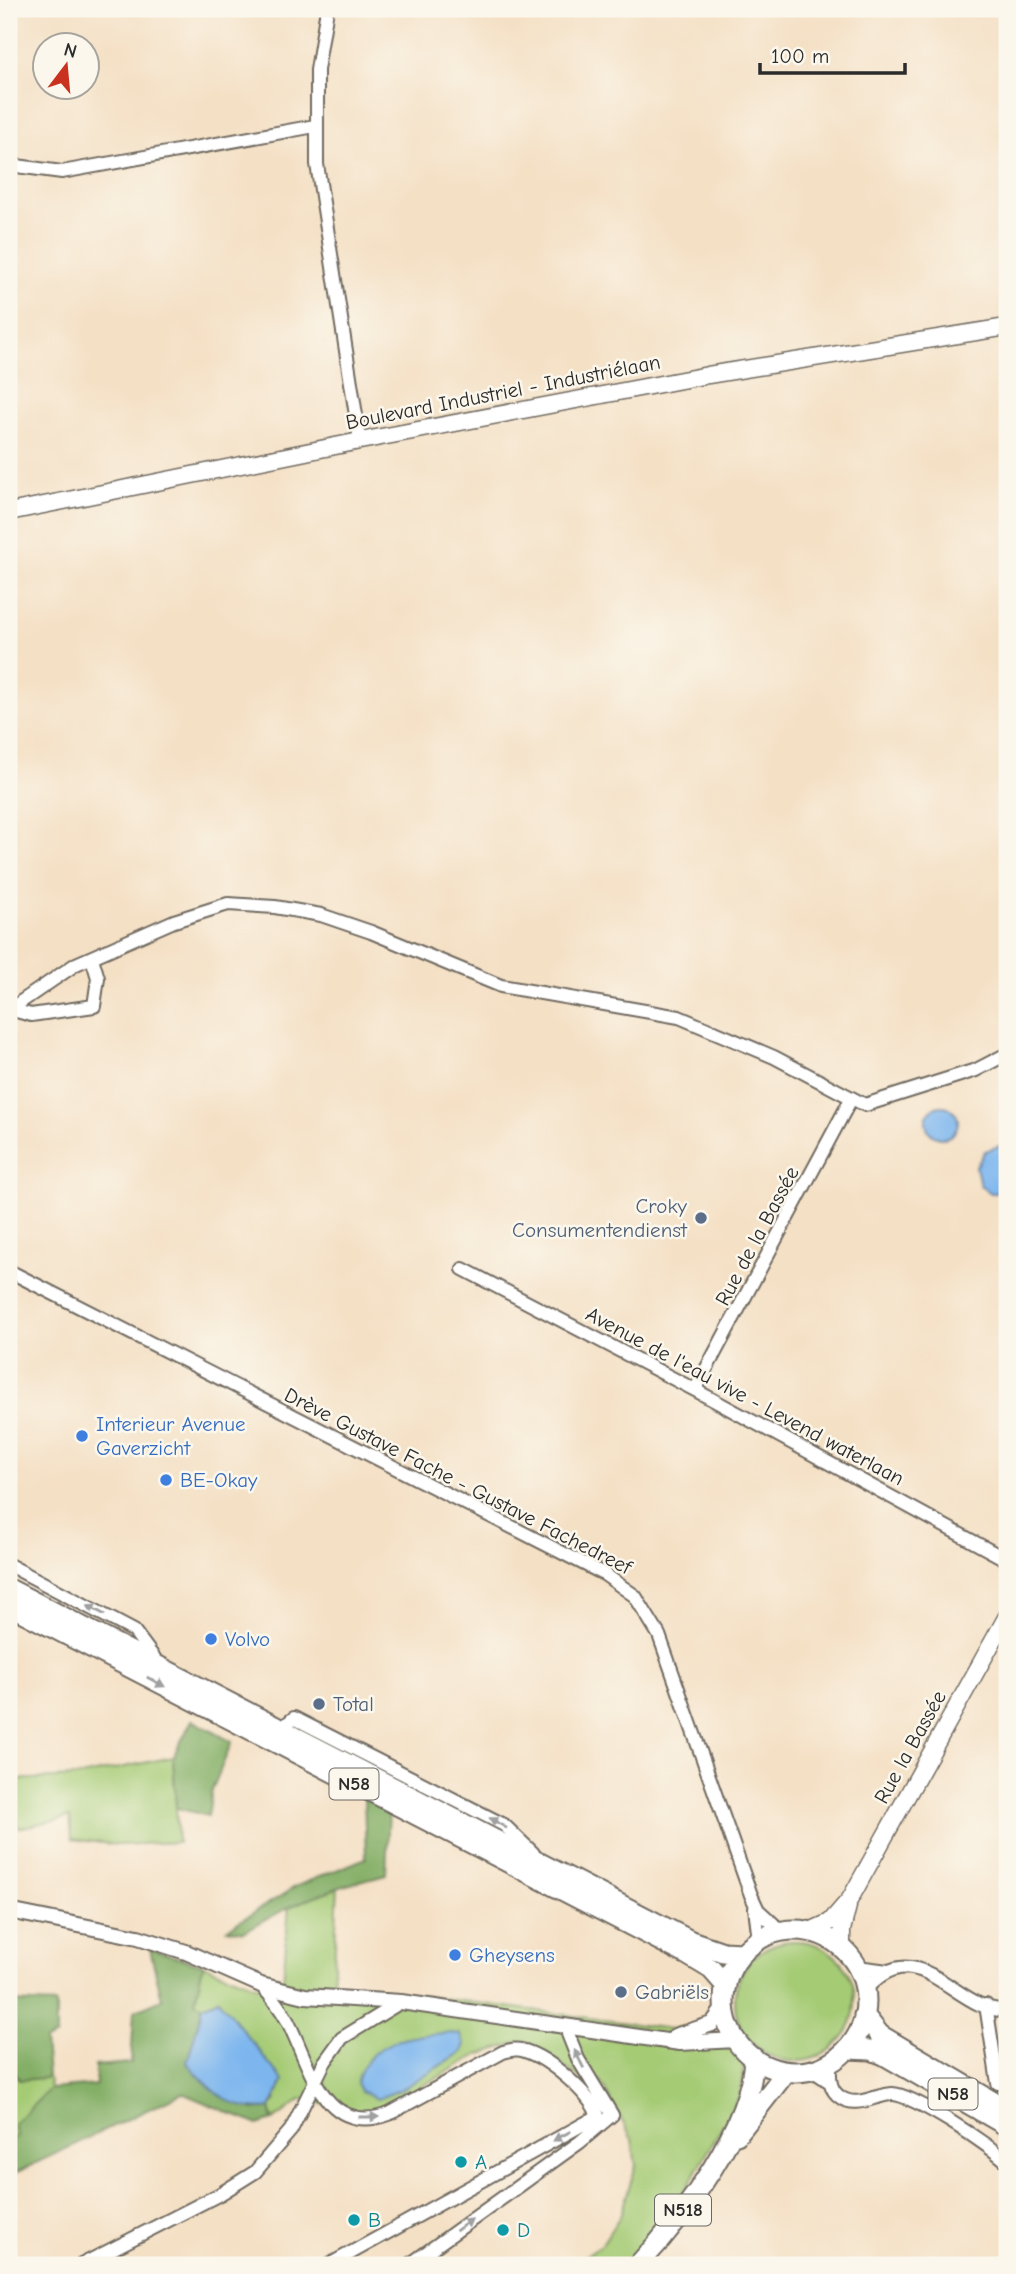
<svg xmlns="http://www.w3.org/2000/svg" width="1016" height="2274" font-family="'Comic Neue',sans-serif">
  <style>
    .green { fill: #a5cb75; stroke: #687b50; stroke-width: 2 }
    .forest { fill: #84af66; stroke: #586d48; stroke-width: 2 }
    .water { fill: #7db6ee; stroke: #54708c; stroke-width: 2 }
    .lines { fill: none; stroke-linecap: round; stroke-linejoin: round }
    .minor-casing { stroke: #716a61; stroke-width: 16 }
    .tertiary-casing { stroke: #716a61; stroke-width: 18 }
    .secondary-casing { stroke: #716a61; stroke-width: 19 }
    .trunk-casing { stroke: #716a61; stroke-width: 23 }
    .minor { stroke: #fff; stroke-width: 12 }
    .tertiary { stroke: #fff; stroke-width: 14 }
    .secondary { stroke: #fff; stroke-width: 16 }
    .trunk { stroke: #fff; stroke-width: 19 }
    .oneway { fill: #a0a0a0 }
    .service-dot { fill: #5c6f8a; stroke: #fbf7ec; stroke-width: 2.5 }
    .shop-dot { fill: #3f7fe0; stroke: #fbf7ec; stroke-width: 2.5 }
    .culture-dot { fill: #0f9aa8; stroke: #fbf7ec; stroke-width: 2.5 }
    .labels { text-anchor: middle; dominant-baseline: central; stroke-width: 5; stroke-linejoin: round; paint-order: stroke }
    .shield { fill: #fbf7ec; stroke: #696865; stroke-width: 2 }
    .shield-label { font-size: 19px; font-weight: bold; fill: #2b2b2b }
    .street-label { font-size: 21px; fill: #2b2b2b; stroke: #fbf7ec }
    .service-label { font-size: 21px; fill: #4e5e75; stroke: #fbf7ec; text-anchor: start }
    .shop-label { font-size: 21px; fill: #366cbe; stroke: #fbf7ec; text-anchor: start }
    .culture-label { font-size: 21px; fill: #0d838f; stroke: #fbf7ec; text-anchor: start }
  </style>
  <rect width="100%" height="100%" fill="#fbf7ec"/>
  <filter id="ink" filterUnits="userSpaceOnUse"><feTurbulence type="fractalNoise" baseFrequency=".0143" numOctaves="2"/><feDisplacementMap in="SourceGraphic" scale="14" xChannelSelector="R" yChannelSelector="G"/><feConvolveMatrix kernelMatrix="1 2 1 2 8 2 1 2 1" color-interpolation-filters="sRGB"/></filter>
  <filter id="wash" filterUnits="userSpaceOnUse"><feTurbulence type="fractalNoise" baseFrequency=".00686" numOctaves="4" result="noise"/><feDisplacementMap in="SourceGraphic" scale="28" xChannelSelector="R" yChannelSelector="G"/><feGaussianBlur stdDeviation="1.57" result="paint"/><feColorMatrix in="noise" values="0 0 0 0 0 0 0 0 0 0 0 0 0 0 0 0 0 1.4 0 .05"/><feComposite in="paint" operator="in"/></filter>
  <g filter="url(#wash)">
    <rect width="100%" height="100%" fill="#f4e0c5"/>
    <path class="green" d="M173,1757L178,1842L118,1845L72,1839L70,1817L18,1828L9,1780L76,1777Z
      M338,1886L333,1987L365,1988L671,2029L690,2026L706,2019L712,2047L732,2050L744,2064L740,2095L693,2178L652,2235L623,2265H572L602,2244L620,2216L636,2166L632,2139L600,2081L587,2084L550,2055L519,2042L478,2055L381,2109L360,2113L302,2099L273,2120L270,2108L276,2100L219,1999L203,2006L194,2002L203,1965L282,1995L289,1905Z
      M735 2001a60 60 0 1 1 120 0a60 60 0 1 1-120 0Z
      M9,2067L20,2079L48,2076L50,2089L14,2124L17,2136L9,2141Z"/>
    <path class="forest" d="M192,1720L232,1742L212,1790L208,1816L176,1808L173,1757Z
      M364,1797L389,1810L386,1874C331,1888 293,1902 244,1932L227,1929L297,1886L366,1858Z
      M150,1949L203,1965L195,2002L203,2006L187,2063L253,2110L270,2108L273,2120L258,2125L182,2093L9,2176V2141L17,2136L14,2124L50,2089L96,2085L95,2066L131,2063L134,2011L162,1999Z
      M9,2002L56,2004V2036L45,2041L48,2076L45,2078L20,2080L9,2067Z"/>
    <path class="water" d="M926 1122a16 16 0 1 1 32 0a16 16 0 1 1-32 0Z
      M1002,1145L1007,1146V1193H991L980,1185L976,1167L985,1151Z
      M218,1999L283,2081L270,2108C233,2114 210,2089 187,2063L203,2006Z
      M447,2033L460,2034L465,2044L462,2052L402,2089L377,2099L361,2091L357,2083C366,2040 411,2035 447,2033Z"/>
  </g>
  <g filter="url(#ink)">
    <g class="lines">
      <defs>
        <path id="minor" d="M327,9L317,70V164L360,441
          M9,165L62,172L315,126
          M9,1009L31,1015L94,1006L98,978L92,958
          M9,1010L76,964L174,921L228,904L275,907L321,915L371,932L501,986L679,1017L774,1057L865,1105L976,1070L1007,1054
          M463,1269L695,1390L1007,1560
          M9,1271L604,1574L635,1596L659,1635L751,1895L758,1910L781,1931
          M695,1390L851,1099
          M9,1565L134,1631L160,1666
          M279,1730L294,1718L504,1825L533,1853
          M755,1908L759,1940
          M857,1967L888,1971
          M261,1985C271,1996 280,2007 287,2020C309,2061 322,2138 389,2114L503,2052C511,2050 517,2048 525,2051C548,2058 590,2093 598,2116L329,2265
          M865,1990C919,1928 956,2014 1007,2010
          M986,2005L998,2083
          M830,2063C830,2075 828,2089 840,2097C857,2109 874,2095 892,2094C911,2093 993,2147 1007,2162
          M812,2070L830,2082
          M81,2265L220,2194L255,2172L291,2130L324,2063L342,2038L401,2002
          M409,2265L580,2142L612,2115L578,2059L568,2034L570,2027"/>
        <path id="tertiary" d="M9,1911L138,1937L186,1952L261,1985L305,1996L401,2002L680,2043L736,2040
          M675,2036L712,2024L725,2006"/>
        <path id="secondary" d="M9,512L360,441L708,375L1007,327
          M810,1931L830,1922L850,1899L1007,1616
          M842,1948V1930L848,1906"/>
        <path id="trunk" d="M9,1589L691,1941L723,1952L742,1953
          M9,1605L686,1954L711,1969L726,1986
          M724 2001a71 71 0 1 1 142 0a71 71 0 1 1-142 0Z
          M864,2015L880,2035L1007,2110
          M847,2049L871,2050L884,2055L1007,2126
          M737,2135L786,2072
          M638,2265C684,2216 751,2127 754,2058"/>
      </defs>
      <use href="#minor" class="minor-casing"/>
      <use href="#tertiary" class="tertiary-casing"/>
      <use href="#secondary" class="secondary-casing"/>
      <use href="#trunk" class="trunk-casing"/>
      <use href="#minor" class="minor"/>
      <use href="#tertiary" class="tertiary"/>
      <use href="#secondary" class="secondary"/>
      <use href="#trunk" class="trunk"/>
    </g>
    <defs><path id="oneway-solid" d="M-6-.8H1V-3.2L6.5 0L1 3.2V.8H-6Z" transform="scale(1.75)"/></defs>
    <g class="oneway">
      <use href="#oneway-solid" transform="translate(96 1610) rotate(-152)"/>
      <use href="#oneway-solid" transform="translate(156 1682) rotate(28)"/>
      <use href="#oneway-solid" transform="translate(498 1823) rotate(-149)"/>
      <use href="#oneway-solid" transform="translate(579 2059) rotate(-117)"/>
      <use href="#oneway-solid" transform="translate(369 2117)"/>
      <use href="#oneway-solid" transform="translate(562 2136) rotate(151)"/>
      <use href="#oneway-solid" transform="translate(464 2225) rotate(-36)"/>
    </g>
  </g>
  <g class="service-dot">
    <circle cx="701" cy="1218" r="7"/>
    <circle cx="319" cy="1704" r="7"/>
    <circle cx="621" cy="1992" r="7"/>
  </g>
  <g class="shop-dot">
    <circle cx="82" cy="1436" r="7"/>
    <circle cx="166" cy="1480" r="7"/>
    <circle cx="211" cy="1639" r="7"/>
    <circle cx="455" cy="1955" r="7"/>
  </g>
  <g class="culture-dot">
    <circle cx="461" cy="2162" r="7"/>
    <circle cx="354" cy="2220" r="7"/>
    <circle cx="503" cy="2230" r="7"/>
  </g>
  <g class="labels">
    <g class="shield">
      <rect x="329.5" y="1768.5" width="49" height="31" rx="5"/>
      <rect x="928.5" y="2078.5" width="49" height="31" rx="5"/>
      <rect x="655" y="2194.5" width="56" height="31" rx="5"/>
    </g>
    <g class="shield-label">
      <text x="354" y="1784">N58</text>
      <text x="953" y="2094">N58</text>
      <text x="683" y="2210">N518</text>
    </g>
    <g class="street-label">
      <text transform="translate(503 392) rotate(-11)">Boulevard Industriel - Industriélaan</text>
      <text transform="translate(757 1236) rotate(-62)">Rue de la Bassée</text>
      <text transform="translate(745 1396) rotate(28)">Avenue de l'eau vive - Levend waterlaan</text>
      <text transform="translate(458 1481) rotate(27)">Drève Gustave Fache - Gustave Fachedreef</text>
      <text transform="translate(910 1747) rotate(-61)">Rue la Bassée</text>
    </g>
    <g class="service-label">
      <text x="687" y="1206" text-anchor="end">Croky<tspan x="687" dy="24">Consumentendienst</tspan></text>
      <text x="333" y="1704">Total</text>
      <text x="635" y="1992">Gabriëls</text>
    </g>
    <g class="shop-label">
      <text x="96" y="1424">Interieur Avenue<tspan x="96" dy="24">Gaverzicht</tspan></text>
      <text x="180" y="1480">BE-Okay</text>
      <text x="225" y="1639">Volvo</text>
      <text x="469" y="1955">Gheysens</text>
    </g>
    <g class="culture-label">
      <text x="475" y="2162">A</text>
      <text x="368" y="2220">B</text>
      <text x="517" y="2230">D</text>
    </g>
  </g>
  <rect width="1016" height="2274" fill="none" stroke="#fbf7ec" stroke-width="35"/>
  <g transform="translate(66 66) rotate(16)"><circle r="33" fill="#fbf7ec" stroke="#a8a59f" stroke-width="2"/>
  <path d="M0-5L12 26L0 18L-12 26Z" fill="#c8321e"/>
  <text y="-10" font-size="19" font-weight="bold" text-anchor="middle" fill="#2b2b2b">N</text>
  </g>
  <path d="M760 63v10h145v-10" fill="none" stroke="#2b2b2b" stroke-width="3.5"/>
  <text x="771" y="63" font-size="21" fill="#2b2b2b" stroke="#fbf7ec" stroke-width="5" paint-order="stroke">100 m</text>
</svg>
